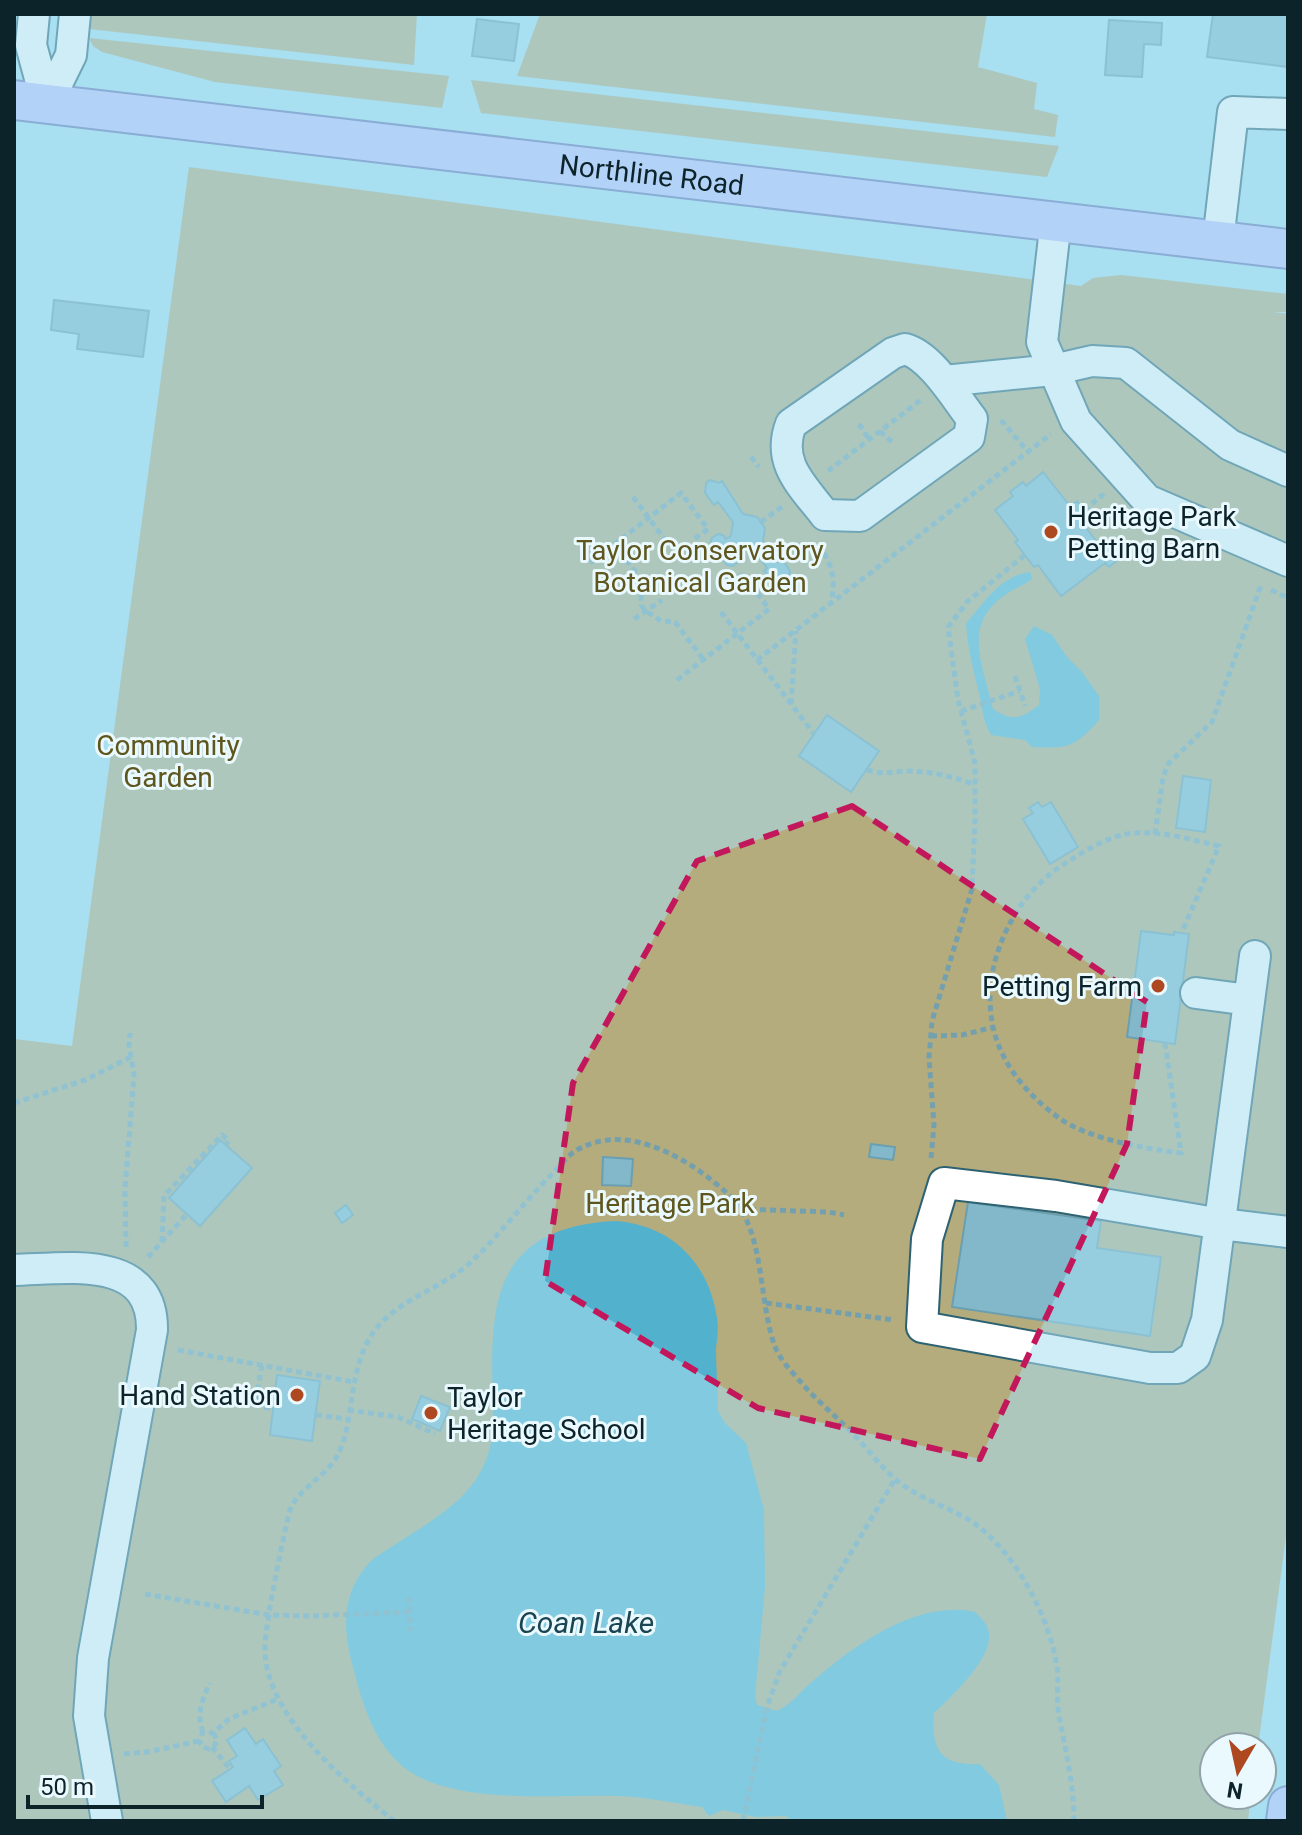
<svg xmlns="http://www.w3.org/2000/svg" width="1302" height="1835" font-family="Roboto,sans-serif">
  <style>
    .green { fill: #b4ac7d }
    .water { fill: #52b1cd }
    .building { fill: #82b8c9; stroke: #699fb0; stroke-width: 2 }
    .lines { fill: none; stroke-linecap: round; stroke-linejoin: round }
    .minor-casing { stroke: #2d6272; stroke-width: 34 }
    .major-casing { stroke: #6671b4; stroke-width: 42 }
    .path { stroke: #74a0ae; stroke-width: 5; stroke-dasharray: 6 4; stroke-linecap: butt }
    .minor { stroke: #fff; stroke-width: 30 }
    .major { stroke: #c0c3fe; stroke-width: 38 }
    .marked { fill: none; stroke: #c2185b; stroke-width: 6; stroke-dasharray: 16 10; stroke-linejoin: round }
    .poi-dot { fill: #ae4820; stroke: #e9f9fe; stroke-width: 3 }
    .labels { text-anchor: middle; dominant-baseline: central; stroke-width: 6; stroke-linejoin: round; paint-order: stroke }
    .street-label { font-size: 28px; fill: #0d232a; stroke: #e9f9fe }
    .poi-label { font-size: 28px; fill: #0d232a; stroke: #e9f9fe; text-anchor: start }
    .park-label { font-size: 28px; fill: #5f561e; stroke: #e9f9fe }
    .water-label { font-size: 30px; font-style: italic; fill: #1b4552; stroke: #e9f9fe }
  </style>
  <rect width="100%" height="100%" fill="#a8dff1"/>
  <path class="green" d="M90,14H417L414,65L89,29Z
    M540,14H987L978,67L1037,83L1034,109L1058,115L1055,137L517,76Z
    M89,38L449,76L442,108L215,82L102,52L93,46Z
    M471,80L1059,146L1047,177L481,113Z
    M189,167L1081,286L1093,278L1121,275L1288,294V312H1274L1288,314V1521L1258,1747H1214V1795H1251L1248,1821H14V1039L72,1046Z"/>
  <path class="water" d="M1030,572L1032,579C1025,584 1018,587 1011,591C959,622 983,664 993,709C1012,722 1021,719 1039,705L1040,689L1025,639L1034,626L1052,635L1067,657L1082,672L1099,696V720C1075,747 1068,749 1032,747L1025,740L991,735C982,719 983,709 979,693C973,668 968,650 966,624C984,602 1001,576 1030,572Z
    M614,1221C671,1224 709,1263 717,1318C719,1328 717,1339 716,1349C716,1370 718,1391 718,1411L725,1423L746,1443L764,1510L765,1587L755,1697L757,1705L777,1711C794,1703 800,1691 814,1680C855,1645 918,1599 975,1612C981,1618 988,1624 989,1633C993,1658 950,1698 934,1713C931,1751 941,1766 980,1764L999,1785L1007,1821H795L785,1816L756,1817L723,1810L709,1816L702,1807C674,1803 646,1797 618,1796C557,1794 445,1807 399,1763C373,1738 363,1705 354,1671C343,1632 340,1595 369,1563C377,1555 389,1549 399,1542C445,1512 486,1491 493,1431C493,1327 475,1229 614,1221Z"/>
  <path class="building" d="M1213,14H1288V67L1207,57Z
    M477,19L519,24L514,61L472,56Z
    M1109,20L1162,23L1161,45L1144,44L1142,77L1105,75Z
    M54,300L149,311L143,357L77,349L79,334L51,330Z
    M1043,472L1070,506L1077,501L1091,519L1083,524L1101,547L1107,543L1119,559L1109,567L1105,563L1061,596L1038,565L1034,567L1015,542L1018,540L995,510L1013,496L1010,492L1023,482L1026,486Z
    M710,480L719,483L722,481L743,514L757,517L765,528L763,541L778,562L782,559L790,571L789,581L784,585L779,584L776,580L773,583L764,571L767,568L753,549L739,547L735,550L740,557L739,561L733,566L727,565L710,543L712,538L718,534L723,535L726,539L731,536L733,522L718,502L714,505L705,493L706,483Z
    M827,715L879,751L851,792L799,756Z
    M1183,776L1211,780L1205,832L1176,828Z
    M1038,802L1042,807L1051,802L1078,847L1050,864L1023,819L1033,813L1029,808Z
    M1141,931L1174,935V932L1189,934L1175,1044L1127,1037Z
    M220,1140L252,1168L200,1226L169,1198Z
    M871,1144L895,1147L893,1160L869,1157Z
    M603,1157L633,1159L631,1186L602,1185Z
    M968,1202L1101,1221L1097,1248L1161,1257L1150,1336L952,1307Z
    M346,1205L353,1215L342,1223L335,1213Z
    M277,1375L320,1381L312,1441L270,1435Z
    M421,1396L450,1407L440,1431L412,1419Z
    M245,1728L256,1744L263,1739L281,1766L274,1771L283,1785L258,1800L249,1786L226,1802L212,1781L233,1767L229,1761L237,1756L227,1740Z"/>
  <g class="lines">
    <defs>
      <path id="minor" d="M34,14L31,45L47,104
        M47,104L71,55L75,14
        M1056,220L1042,342L1076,421L1147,500L1288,561
        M1218,241L1233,112L1288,114
        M905,349C931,356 955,397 972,419L969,437L860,516L825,515C802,485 776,463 791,424L893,353Z
        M944,381L1053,370L1092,361L1126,363L1230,445L1288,471
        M1255,956L1207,1320L1195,1356L1178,1368H1150L922,1327L927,1239L944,1183L1056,1196L1221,1224L1288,1232
        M1196,993L1249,1000
        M14,1270C66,1269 153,1253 152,1330L93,1658L89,1716L107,1821"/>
      <g id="major">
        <path id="s1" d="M14,100L1288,249"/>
        <path d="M1286,1821L1288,1806"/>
      </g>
    </defs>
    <use href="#minor" class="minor-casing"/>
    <use href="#major" class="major-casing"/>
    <path class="path" d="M1001,420L1028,452
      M859,424L869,439
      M880,431L892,442
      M751,457L759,467
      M828,471L922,399
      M633,497L665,540
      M1084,510L1104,494
      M761,522L783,506
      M614,544L641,579V605L646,611L661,621L675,622L703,659
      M818,545C833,564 836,580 831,603
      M590,563L681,493L708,529L694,539
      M1271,590L1288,598
      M721,612L814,734
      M634,619L662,600
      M757,660L1051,434
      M1015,676L1025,706
      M677,680L769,609L743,574L729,583
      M791,704L796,631
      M961,711L1020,691
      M867,770C885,775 888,772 905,771C929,771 952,776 975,785
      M1155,834L1163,777L1169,763L1212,722L1261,585
      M931,1036L962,1035L994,1027
      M1165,1043L1181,1153C1146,1149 1088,1139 1059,1118C1037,1102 1015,1080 1003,1055C969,988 1006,897 1069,861C1088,849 1112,834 1135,833C1163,831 1192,840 1219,846L1182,932
      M14,1103L85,1080L131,1057
      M931,1158L934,1125L929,1058L932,1021L972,889L975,818V763L958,700L948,627L968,601L1025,555
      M740,1209L829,1212L844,1215
      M162,1242L164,1196L222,1135L229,1141L225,1145
      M126,1247L125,1188L134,1075L129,1045L130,1033
      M148,1257L187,1214
      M766,1303L894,1320
      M178,1350L354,1382
      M262,1365L255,1405L273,1409
      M348,1410L398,1417L435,1434
      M316,1415L347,1419
      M145,1594L269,1615L311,1616L410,1612
      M409,1597L410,1631
      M203,1732C196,1715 202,1700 210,1683
      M213,1733L217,1739L215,1745L209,1749L203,1747L199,1741L203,1732L213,1733L229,1719L278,1699
      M212,1747L230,1769
      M124,1754L147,1752L199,1741
      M394,1821C346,1782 271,1721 265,1655C264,1639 268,1623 270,1607C276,1574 282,1542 290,1510C299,1488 323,1479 336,1458C354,1428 348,1379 367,1343C389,1300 437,1293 471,1262C500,1235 524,1202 552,1174C560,1166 568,1155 577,1150C628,1120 693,1161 730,1196C766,1230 758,1306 776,1349C783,1364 796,1376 806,1388C822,1405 840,1420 856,1437C875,1457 888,1477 912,1491C935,1505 965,1513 985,1532C1021,1564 1050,1620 1057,1667C1059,1683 1056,1700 1059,1716C1066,1751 1074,1786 1074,1821
      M743,1821L767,1707L780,1671L895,1479"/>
    <use href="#minor" class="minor"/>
    <use href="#major" class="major"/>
  </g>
  <path d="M0 0H1302V1835H0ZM852,806L1147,1002L1127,1144L980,1459L758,1408L545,1281L573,1083L697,861Z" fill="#a8dff1" fill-opacity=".55" fill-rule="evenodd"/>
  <path class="marked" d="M852,806L1147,1002L1127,1144L980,1459L758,1408L545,1281L573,1083L697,861Z"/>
  <g class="poi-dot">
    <circle cx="1051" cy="532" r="8"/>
    <circle cx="1158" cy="986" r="8"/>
    <circle cx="297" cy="1395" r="8"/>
    <circle cx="431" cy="1413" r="8"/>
  </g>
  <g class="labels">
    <g class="street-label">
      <text stroke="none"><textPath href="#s1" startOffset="642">Northline Road</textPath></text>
    </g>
    <g class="poi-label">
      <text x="1067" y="516">Heritage Park<tspan x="1067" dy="32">Petting Barn</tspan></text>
      <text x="1142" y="986" text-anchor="end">Petting Farm</text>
      <text x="281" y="1395" text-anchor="end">Hand Station</text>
      <text x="447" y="1397">Taylor<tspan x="447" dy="32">Heritage School</tspan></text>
    </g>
    <g class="park-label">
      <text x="700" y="550">Taylor Conservatory<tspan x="700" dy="32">Botanical Garden</tspan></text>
      <text x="168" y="745">Community<tspan x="168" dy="32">Garden</tspan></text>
      <text x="670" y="1203">Heritage Park</text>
    </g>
    <g class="water-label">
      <text x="586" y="1622">Coan Lake</text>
    </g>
  </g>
  <rect width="1302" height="1835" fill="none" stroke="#0d232a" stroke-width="32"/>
  <g transform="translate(1238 1771) rotate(189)"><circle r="38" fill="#e9f9fe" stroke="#91a3a9" stroke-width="2"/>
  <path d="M0-6L14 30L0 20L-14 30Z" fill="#ae4820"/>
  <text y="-12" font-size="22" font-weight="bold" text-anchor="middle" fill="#0d232a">N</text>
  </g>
  <path d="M28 1795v12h234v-12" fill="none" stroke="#0d232a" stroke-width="4"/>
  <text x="40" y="1795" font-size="24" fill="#0d232a" stroke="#e9f9fe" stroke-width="6" paint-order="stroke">50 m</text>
</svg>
